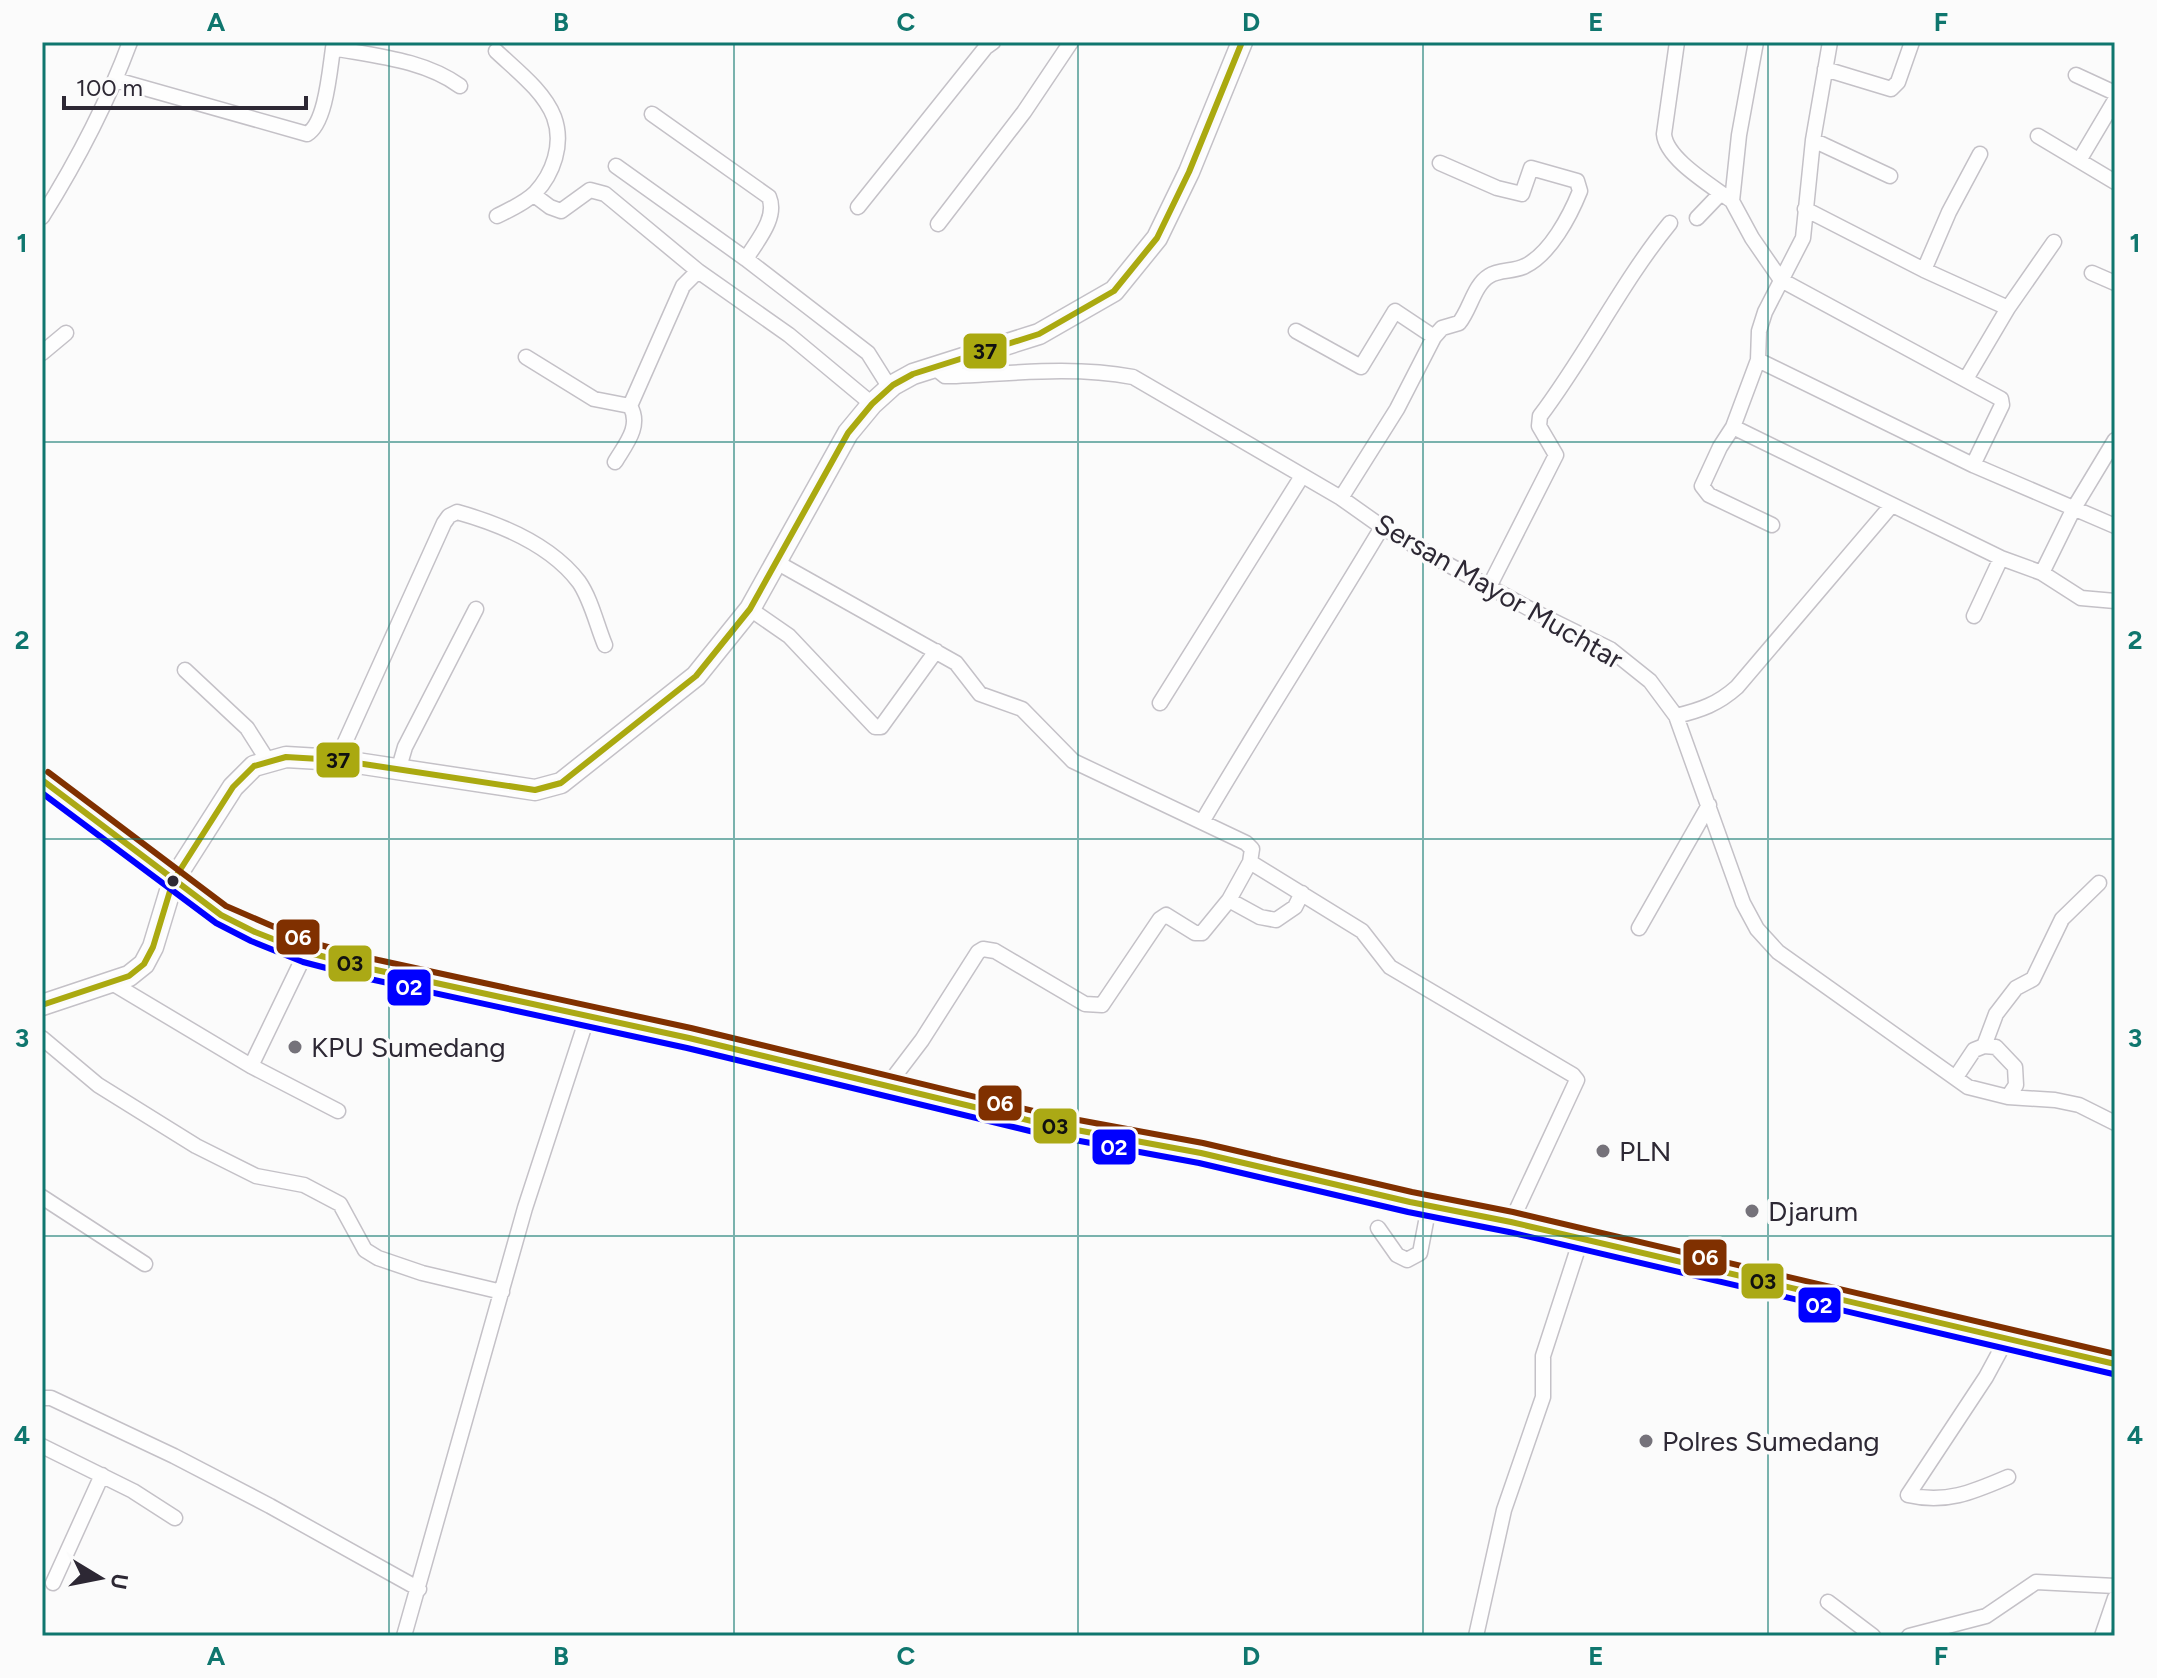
<svg xmlns="http://www.w3.org/2000/svg" width="2157" height="1678" font-family="Figtree,sans-serif">
  <style>
    .lines { fill: none; stroke-linecap: round; stroke-linejoin: round }
    .street-casing { stroke: #c4c1c7; stroke-width: 17 }
    .secondary-casing { stroke: #c4c1c7; stroke-width: 23 }
    .highway-casing { stroke: #c4c1c7; stroke-width: 27 }
    .street { stroke: #fefefe; stroke-width: 14 }
    .secondary { stroke: #fefefe; stroke-width: 20 }
    .highway { stroke: #fefefe; stroke-width: 24 }
    .bus-1-casing { stroke: #fbfbfb; stroke-width: 12 }
    .bus-2-casing { stroke: #fbfbfb; stroke-width: 12 }
    .bus-3-casing { stroke: #fbfbfb; stroke-width: 12 }
    .bus-4-casing { stroke: #fbfbfb; stroke-width: 12 }
    .bus-1 { stroke: #aaa910; stroke-width: 6 }
    .bus-2 { stroke: #aba915; stroke-width: 6 }
    .bus-3 { stroke: #00f; stroke-width: 6 }
    .bus-4 { stroke: #803000; stroke-width: 6 }
    .grid { fill: none; stroke: #0f766e; stroke-width: 2; stroke-opacity: 0.55 }
    .bus-dot { fill: #2d2834; stroke: #fbfbfb; stroke-width: 3 }
    .poi-dot { fill: #75727a; stroke: #fbfbfb; stroke-width: 3 }
    .labels { text-anchor: middle; dominant-baseline: central; stroke-width: 7; stroke-linejoin: round; paint-order: stroke }
    .street-label { font-size: 28px; fill: #2d2834; stroke: #fbfbfb }
    .poi-label { font-size: 28px; fill: #2d2834; stroke: #fbfbfb; text-anchor: start }
    .line-badge { stroke: #fbfbfb; stroke-width: 3 }
    .badge-label { font-size: 22px; text-anchor: middle; font-weight: bold; fill: #fff }
    .pale-badge-label { font-size: 22px; text-anchor: middle; font-weight: bold; fill: #111 }
    .neatline { fill: none; stroke: #0f766e; stroke-width: 3 }
    .grid-label { font-size: 26px; text-anchor: middle; font-weight: bold; fill: #0f766e }
  </style>
  <rect width="100%" height="100%" fill="#fbfbfb"/>
  <g class="lines">
    <defs>
      <path id="street" d="M1677,42L1664,134C1666,159 1711,185 1732,201
        M1756,42L1739,135L1732,201L1752,238L1781,280L2001,399L2002,405L1973,465L2115,526
        M1830,42L1813,140L1803,238L1765,312L1759,331L1758,360L1733,427L2001,558L2042,573L2081,598L2115,601
        M333,48C376,56 424,60 460,86
        M496,51C516,70 544,91 554,117C564,144 553,174 535,193C525,203 509,210 497,216
        M1825,69L1891,89L1898,82L1912,42
        M2076,75L2115,93
        M116,80L307,134C327,123 330,64 334,42
        M652,114L769,197C778,218 756,242 746,259
        M2038,136L2115,182
        M1813,140L1890,176
        M2080,159L2115,100
        M616,166L746,259L868,353L890,388
        M534,195L550,207L561,211L590,190L605,194L698,271
        M858,207L986,47L993,42
        M1805,209L1924,270L2008,308
        M42,217C77,161 107,104 130,42
        M1697,218L1721,193
        M938,224L1024,112L1071,42
        M1924,270L1949,212L1980,154
        M2092,273L2115,283
        M1296,331L1361,367L1395,311L1434,337
        M42,353L66,333
        M526,357L594,399L630,406L683,286L698,271L789,335L872,404
        M1758,360L1973,465
        M935,368L945,376H956C1016,373 1074,366 1133,377L1341,498L1382,527L1447,564L1539,614L1610,649L1650,681L1676,716L1743,903L1757,929L1778,952L1968,1087L2008,1097L2055,1100L2079,1105L2115,1123
        M1966,379L2008,308L2054,242
        M1733,427L1720,447L1702,486L1709,495L1772,525
        M615,462C625,445 642,426 630,406
        M1341,498L1397,409L1434,337L1442,328L1459,323C1470,310 1474,285 1489,276C1499,269 1514,272 1525,266C1550,254 1570,216 1580,191L1577,181L1531,168L1522,194L1497,188L1440,163
        M778,563L956,663L980,694L1022,709L1073,761L1246,843L1252,849L1250,862L1229,900
        M2042,573L2074,508L2115,440
        M1489,587L1556,455L1539,426L1540,416C1587,354 1621,283 1670,223
        M750,609L789,636L875,727H881L936,651
        M1974,616L2001,558
        M185,670L247,728L268,761
        M1160,703L1302,476
        M1676,716C1701,710 1718,704 1737,687L1891,506
        M337,760L444,523L449,516L457,512C500,524 551,545 579,582C591,599 597,626 605,645
        M398,771L405,747L476,609
        M1202,822C1260,723 1323,626 1382,527
        M1250,862L1362,931L1390,967L1573,1075L1577,1080L1511,1222
        M1639,928L1709,805
        M112,983L251,1066L338,1111
        M42,1038L98,1085L196,1146L256,1176L304,1185L340,1204L365,1250L378,1258L422,1273L502,1292
        M1984,1046L1996,1047L2015,1067L2016,1085L2008,1097
        M251,1066L306,952
        M1956,1077L1974,1050L1984,1046L1996,1014L2016,988L2033,979L2062,919L2099,883
        M887,1086L922,1040L978,952L983,949L995,951L1085,1004L1102,1005L1160,919L1166,915L1195,933H1202L1229,900L1260,917L1276,920L1295,907L1302,893
        M42,1197L145,1264
        M1378,1228L1397,1255L1407,1260L1420,1253L1429,1206
        M2006,1340L1986,1377L1908,1495C1946,1504 1973,1492 2008,1477
        M42,1398H51L174,1456L270,1506L419,1589
        M42,1446L133,1491L175,1518
        M53,1583L102,1475
        M1828,1602L1873,1636
        M404,1636L525,1208L588,1015
        M1476,1636L1504,1510L1543,1397V1356L1581,1239
        M1909,1636L1986,1616L2036,1582L2115,1586
        M2102,1636L2115,1598"/>
      <path id="secondary" d="M42,1005L129,976L144,964L153,947L173,881L233,787L254,766L286,757L337,760L535,790L561,783L696,676L750,609L848,433L872,404L893,385L913,374L1039,334L1114,291L1157,238L1189,172L1242,42"/>
      <path id="highway" d="M42,780L221,915L255,932L306,952L367,968L689,1038L1044,1124L1201,1153L1410,1202L1511,1222L2115,1364"/>
    </defs>
    <use href="#street" class="street-casing"/>
    <use href="#secondary" class="secondary-casing"/>
    <use href="#highway" class="highway-casing"/>
    <use href="#street" class="street"/>
    <use href="#secondary" class="secondary"/>
    <use href="#highway" class="highway"/>
    <defs>
      <path id="bus-1" d="M42,1005L129,976L144,964L153,947L173,881L233,787L254,766L286,757L337,760L535,790L561,783L696,676L750,609L848,433L872,404L893,385L913,374L1039,334L1114,291L1157,238L1189,172L1242,42"/>
      <path id="bus-2" d="M42,780L221,915L255,932L306,952L367,968L689,1038L1044,1124L1201,1153L1410,1202L1511,1222L2115,1364"/>
      <path id="bus-3" d="M42,793L216,923L251,941L303,962L365,978L687,1048L1042,1134L1199,1163L1408,1212L1509,1232L2113,1374"/>
      <path id="bus-4" d="M48,772L226,906L309,942L369,958L691,1028L1046,1114L1203,1143L1412,1192L1513,1212L2115,1354"/>
    </defs>
    <use href="#bus-1" class="bus-1-casing"/>
    <use href="#bus-2" class="bus-2-casing"/>
    <use href="#bus-3" class="bus-3-casing"/>
    <use href="#bus-4" class="bus-4-casing"/>
    <use href="#bus-1" class="bus-1"/>
    <use href="#bus-2" class="bus-2"/>
    <use href="#bus-3" class="bus-3"/>
    <use href="#bus-4" class="bus-4"/>
  </g>
  <path class="grid" d="M389,42V1636M734,42V1636M1078,42V1636M1423,42V1636M1768,42V1636M42,442H2115M42,839H2115M42,1236H2115"/>
  <circle class="bus-dot" cx="173" cy="881" r="7"/>
  <g class="poi-dot">
    <circle cx="295" cy="1047" r="8"/>
    <circle cx="1603" cy="1151" r="8"/>
    <circle cx="1752" cy="1211" r="8"/>
    <circle cx="1646" cy="1441" r="8"/>
  </g>
  <g class="labels">
    <g class="street-label">
      <text transform="translate(1499 591) rotate(30)">Sersan Mayor Muchtar</text>
    </g>
    <g class="poi-label">
      <text x="311" y="1047">KPU Sumedang</text>
      <text x="1619" y="1151">PLN</text>
      <text x="1768" y="1211">Djarum</text>
      <text x="1662" y="1441">Polres Sumedang</text>
    </g>
  </g>
  <g class="line-badge">
    <rect x="962" y="332" width="46" height="38" rx="8" fill="#aaa910"/>
    <rect x="315" y="741" width="46" height="38" rx="8" fill="#aaa910"/>
    <rect x="275" y="918" width="46" height="38" rx="8" fill="#803000"/>
    <rect x="327" y="944" width="46" height="39" rx="8" fill="#aba915"/>
    <rect x="386" y="968" width="46" height="39" rx="8" fill="#00f"/>
    <rect x="977" y="1084" width="46" height="38" rx="8" fill="#803000"/>
    <rect x="1032" y="1107" width="46" height="38" rx="8" fill="#aba915"/>
    <rect x="1091" y="1128" width="46" height="38" rx="8" fill="#00f"/>
    <rect x="1682" y="1238" width="46" height="39" rx="8" fill="#803000"/>
    <rect x="1740" y="1262" width="45" height="38" rx="8" fill="#aba915"/>
    <rect x="1797" y="1286" width="45" height="38" rx="8" fill="#00f"/>
  </g>
  <g class="badge-label">
    <text x="298" y="945">06</text>
    <text x="409" y="995">02</text>
    <text x="1000" y="1111">06</text>
    <text x="1114" y="1155">02</text>
    <text x="1705" y="1265">06</text>
    <text x="1819" y="1313">02</text>
  </g>
  <g class="pale-badge-label">
    <text x="985" y="359">37</text>
    <text x="338" y="768">37</text>
    <text x="350" y="971">03</text>
    <text x="1055" y="1134">03</text>
    <text x="1763" y="1289">03</text>
  </g>
  <rect width="2157" height="1678" fill="none" stroke="#fbfbfb" stroke-width="88"/>
  <g transform="translate(100 1578) rotate(100)" stroke="#fbfbfb" stroke-width="6" paint-order="stroke">
  <path d="M0-6L14 30L0 20L-14 30Z" fill="#2d2834"/>
  <text y="-12" font-size="22" font-weight="bold" text-anchor="middle" fill="#2d2834">U</text>
  </g>
  <path d="M64 96v12h242v-12" fill="none" stroke="#2d2834" stroke-width="4"/>
  <text x="76" y="96" font-size="24" fill="#2d2834" stroke="#fbfbfb" stroke-width="6" paint-order="stroke">100 m</text>
  <rect x="44" y="44" width="2069" height="1590" class="neatline"/>
  <g class="grid-label">
    <text x="216" y="31">A</text>
    <text x="561" y="31">B</text>
    <text x="906" y="31">C</text>
    <text x="1251" y="31">D</text>
    <text x="1596" y="31">E</text>
    <text x="1941" y="31">F</text>
    <text x="22" y="252">1</text>
    <text x="2135" y="252">1</text>
    <text x="22" y="649">2</text>
    <text x="2135" y="649">2</text>
    <text x="22" y="1047">3</text>
    <text x="2135" y="1047">3</text>
    <text x="22" y="1444">4</text>
    <text x="2135" y="1444">4</text>
    <text x="216" y="1665">A</text>
    <text x="561" y="1665">B</text>
    <text x="906" y="1665">C</text>
    <text x="1251" y="1665">D</text>
    <text x="1596" y="1665">E</text>
    <text x="1941" y="1665">F</text>
  </g>
</svg>
